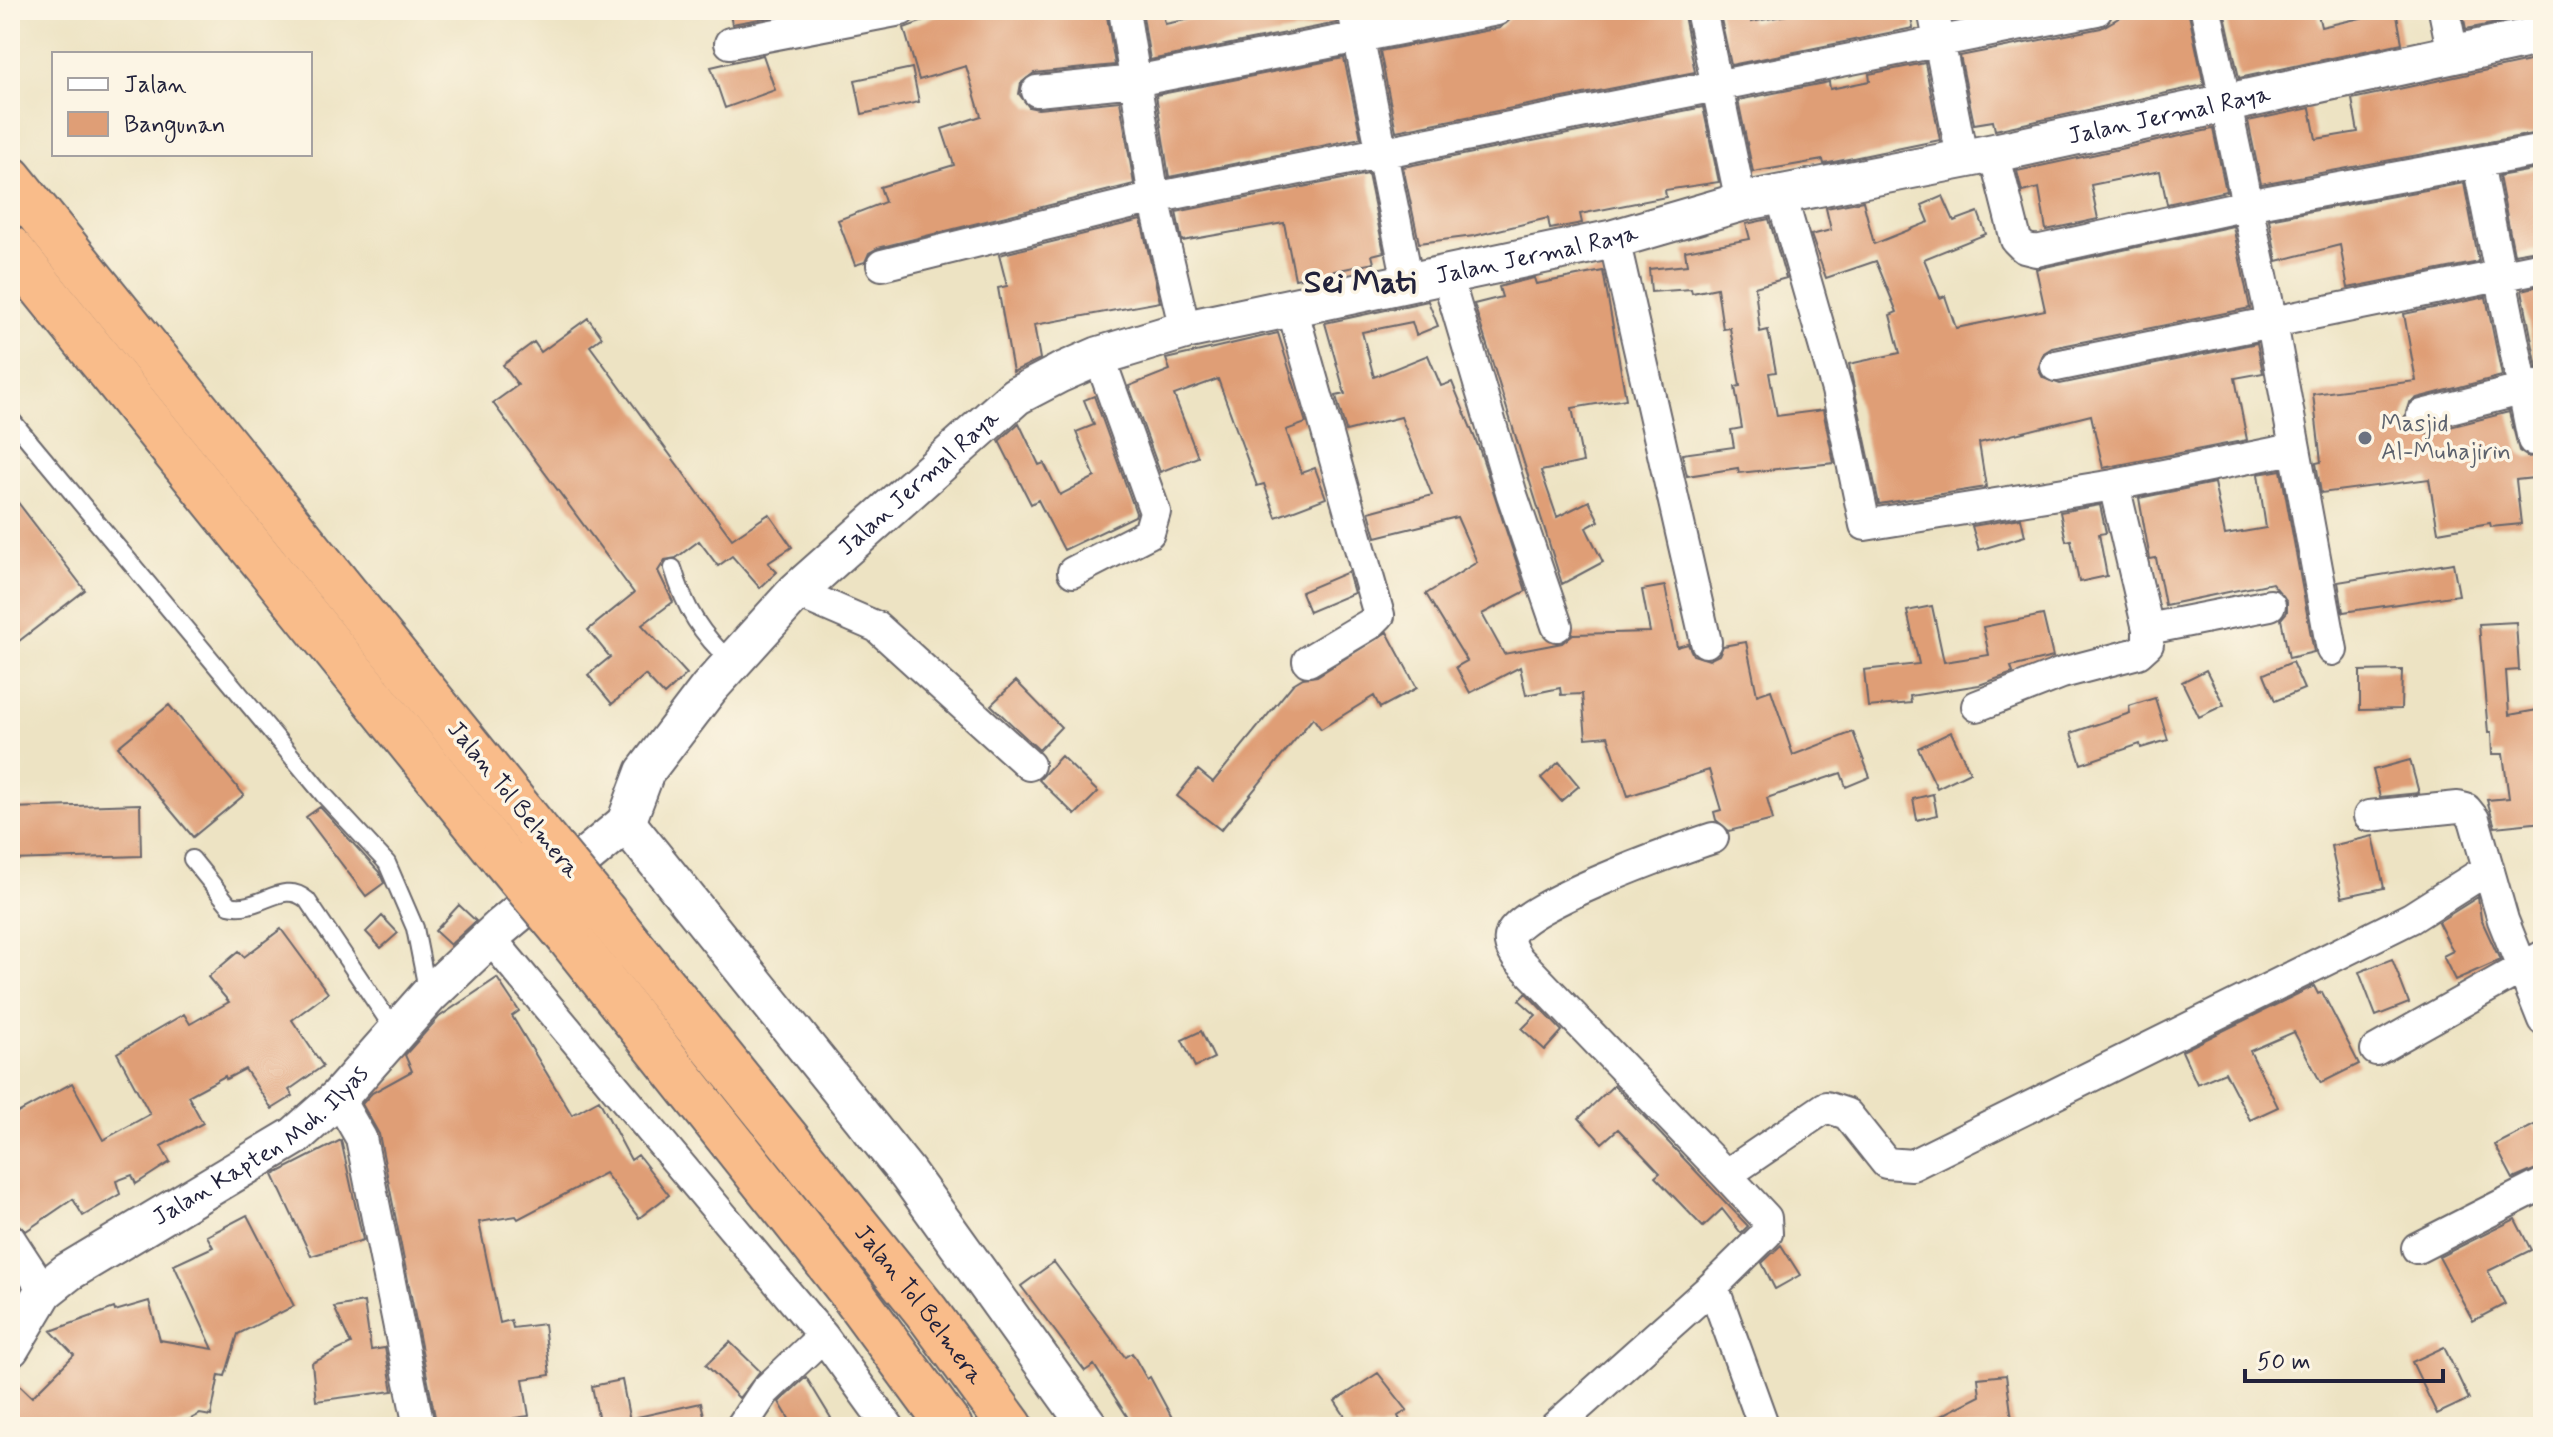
<svg xmlns="http://www.w3.org/2000/svg" width="2553" height="1437" font-family="Mynerve,sans-serif">
  <style>
    .building { fill: #df9e76 }
    .lines { fill: none; stroke-linecap: round; stroke-linejoin: round }
    .service-casing { stroke: #69666b; stroke-width: 20 }
    .minor-casing { stroke: #69666b; stroke-width: 34 }
    .tertiary-casing { stroke: #69666b; stroke-width: 42 }
    .motorway-casing { stroke: #69666b; stroke-width: 48 }
    .service { stroke: #fff; stroke-width: 16 }
    .minor { stroke: #fff; stroke-width: 30 }
    .tertiary { stroke: #fff; stroke-width: 38 }
    .motorway { stroke: #f9bc8a; stroke-width: 44 }
    .motorway-bridge-casing { stroke: #69666b; stroke-width: 48; stroke-linecap: butt }
    .motorway-bridge { stroke: #f9bc8a; stroke-width: 44 }
    .worship-dot { fill: #6b7280; stroke: #fcf5e5; stroke-width: 3 }
    .labels { text-anchor: middle; dominant-baseline: central; stroke-width: 7; stroke-linejoin: round; paint-order: stroke }
    .street-label { font-size: 24px; fill: #22223b; stroke: #fcf5e5 }
    .worship-label { font-size: 24px; fill: #5b616d; stroke: #fcf5e5; text-anchor: start }
    .district-label { font-size: 32px; font-weight: bold; fill: #22223b; stroke: #fcf5e5 }
  </style>
  <rect width="100%" height="100%" fill="#fcf5e5"/>
  <filter id="ink" filterUnits="userSpaceOnUse"><feTurbulence type="fractalNoise" baseFrequency=".0125" numOctaves="2"/><feDisplacementMap in="SourceGraphic" scale="16" xChannelSelector="R" yChannelSelector="G"/><feConvolveMatrix kernelMatrix="1 2 1 2 8 2 1 2 1" color-interpolation-filters="sRGB"/></filter>
  <filter id="wash" filterUnits="userSpaceOnUse"><feTurbulence type="fractalNoise" baseFrequency=".006" numOctaves="4" result="noise"/><feDisplacementMap in="SourceGraphic" scale="32" xChannelSelector="R" yChannelSelector="G"/><feGaussianBlur stdDeviation="1.8" result="paint"/><feColorMatrix in="noise" values="0 0 0 0 0 0 0 0 0 0 0 0 0 0 0 0 0 1.4 0 .05"/><feComposite in="paint" operator="in"/></filter>
  <g filter="url(#wash)">
    <rect width="100%" height="100%" fill="#ede3c3"/>
    <g id="blocks">
      <path class="building" d="M729,10H792V13L732,24Z
        M954,10H1106L1115,65L1034,73L1021,83L1019,94L1029,107L1038,109L1120,101L1134,184L878,248L869,253L865,262L855,265L838,220L885,202L880,187L954,165L942,129L981,116L966,66L919,80L904,28Z
        M1210,10H1335L1337,23L1150,60L1143,16L1163,12L1165,24L1211,15Z
        M1535,10H1683L1695,72L1396,131L1380,51L1500,28L1514,14Z
        M1719,10H1748L1751,22L1813,10H1909L1913,28L1731,65Z
        M1951,10H2005L1953,20Z
        M2121,10H2188L2204,85L1995,130L1993,121L1974,124L1960,56L2101,28L2122,16Z
        M2224,10H2317L2321,27L2396,10L2402,43L2239,78Z
        M2462,10H2543V14L2466,29Z
        M763,55L775,90L725,108L711,67Z
        M1344,58L1361,138L1169,177L1156,95Z
        M2543,58V132L2261,184L2248,121L2310,108L2316,139L2358,132L2352,99Z
        M1925,63L1940,140L1824,164L1823,160L1753,172L1738,100L1829,82L1830,89L1870,81L1869,74Z
        M912,68L919,102L862,114L855,80Z
        M1703,107L1719,182L1665,190L1666,197L1580,214L1582,223L1550,229L1548,218L1474,236L1419,243L1403,167Z
        M2213,129L2226,191L2167,204L2160,171L2091,185L2098,219L2046,230L2039,188L2022,192L2017,171Z
        M2543,168V249L2514,254L2499,176Z
        M1368,174L1384,252L1372,255L1374,263L1295,279L1284,223L1182,241L1176,212Z
        M2464,183L2479,262L2348,288L2340,245L2277,261L2269,219Z
        M1943,196L1954,221L1978,212L1986,234L1924,259L1940,298L1945,296L1956,328L2045,310L2036,269L2233,226L2250,308L2052,348L2044,353L2038,369L2043,378L2060,384L2257,343L2263,373L2235,378L2247,440L2103,468L2091,415L1979,443L1986,487L1879,504L1849,364L1900,353L1890,315L1897,312L1876,261L1826,278L1811,235L1831,230L1826,208L1863,201L1874,244L1929,222L1922,205Z
        M1769,219L1786,278L1755,287L1760,332L1768,330L1776,372L1769,373L1777,416L1823,410L1834,463L1739,473L1738,468L1687,476L1682,454L1734,447L1731,430L1742,428L1735,387L1740,386L1730,328L1723,329L1717,288L1692,293L1691,289L1651,292L1649,269L1687,265L1685,251L1750,239L1746,224Z
        M1141,220L1160,302L1034,325L1040,359L1013,372L998,288L1007,286L999,255Z
        M1603,271L1626,399L1572,408L1583,462L1541,471L1557,517L1589,501L1599,521L1586,528L1603,562L1562,584L1474,304L1502,297L1499,287L1513,283L1534,278L1536,284Z
        M2543,285V368H2537L2522,290Z
        M2486,297L2502,376L2417,398L2409,403L2404,419L2410,428L2426,433L2509,412L2519,451L2528,457L2543,455V477L2516,480L2521,524L2491,527L2490,523L2438,532L2429,479L2321,493L2316,463L2321,462L2313,394L2416,381L2404,314Z
        M1428,301L1438,326L1416,335L1412,322L1362,332L1374,377L1428,355L1441,386L1452,382L1479,448L1526,591L1482,614L1504,654L1562,643L1573,634L1650,632L1642,590L1665,586L1677,647L1688,644L1693,655L1709,660L1719,655L1723,646L1746,642L1757,695L1771,690L1793,755L1853,732L1870,777L1846,787L1841,773L1767,798L1773,820L1729,831L1716,820L1714,812L1721,810L1709,770L1628,796L1608,736L1586,738L1582,694L1561,695L1560,688L1526,695L1520,667L1470,693L1456,667L1467,661L1426,594L1477,562L1457,517L1376,537L1369,512L1432,495L1401,417L1346,431L1336,396L1345,394L1325,323Z
        M588,318L602,337L590,346L732,539L769,514L792,547L768,563L777,572L760,588L732,556L718,566L699,541L676,558L665,560L658,571L673,602L642,625L687,674L664,695L645,675L612,704L588,675L610,657L588,630L634,593L493,403L518,385L503,365L534,342L541,352Z
        M1278,333L1306,423L1286,430L1301,473L1315,468L1326,498L1276,517L1264,484L1257,486L1218,379L1174,395L1198,457L1160,472L1129,386L1170,370L1166,359Z
        M1094,396L1136,513L1135,516L1064,550L1038,500L1031,504L999,441L1019,423L1039,465L1044,463L1060,495L1095,477L1076,432L1094,425L1084,400Z
        M2281,470L2314,652L2289,658L2281,619L2287,612V601L2272,583L2165,605L2156,558L2150,559L2139,498L2214,483L2225,535L2266,528L2258,474Z
        M10,492L85,590L10,648Z
        M2100,505L2106,533L2099,534L2107,576L2079,582L2071,540L2066,541L2060,512Z
        M2021,518L2025,536L1979,550L1972,526Z
        M2453,563L2459,595L2343,612L2338,582Z
        M1348,572L1354,593L1309,612L1301,592Z
        M1932,606L1944,662L1989,655L1983,627L2043,615L2053,657L2011,667L2013,673L1979,685L1910,696L1911,703L1868,707L1864,670L1919,664L1907,611Z
        M2516,622L2519,670L2506,671L2509,715L2543,709V822L2495,827L2487,800L2509,798L2503,754H2492L2491,733H2488L2479,624Z
        M1387,632L1417,688L1380,708L1374,696L1321,729L1313,718L1221,830L1177,796L1198,770L1213,782L1293,684L1303,678L1317,676Z
        M2292,662L2304,689L2275,701L2264,674Z
        M2206,670L2224,705L2199,717L2182,682Z
        M2402,670L2401,709L2360,710V671Z
        M1016,681L1061,727L1039,750L991,705Z
        M2155,698L2168,740L2141,748L2140,744L2081,764L2071,733L2130,713L2129,706Z
        M169,705L244,795L193,837L118,747Z
        M1951,732L1970,772L1937,788L1918,748Z
        M1061,756L1098,792L1075,815L1039,780Z
        M2410,760L2419,793L2380,797L2373,770Z
        M1559,762L1579,786L1561,801L1541,778Z
        M1933,794L1937,815L1917,820L1913,799Z
        M140,804L141,856L10,860V808Z
        M320,807L379,872L384,883L366,896L306,817Z
        M2373,836L2384,888L2342,897L2331,846Z
        M2478,897L2481,919L2500,960L2455,980L2443,956L2453,951L2438,922Z
        M459,905L476,921L450,945L435,931Z
        M382,916L398,933L381,948L366,932Z
        M281,929L328,993L292,1020L323,1066L289,1090L293,1096L272,1109L245,1069L226,1079L225,1076L188,1096L203,1123L161,1146L170,1162L136,1184L132,1175L116,1181L120,1194L83,1216L73,1199L26,1231L15,1222L10,1215V1117L72,1083L103,1140L150,1114L117,1053L184,1014L190,1024L229,1002L208,977L239,951L244,957Z
        M2392,959L2409,1003L2376,1016L2359,972Z
        M497,978L519,1011L512,1016L572,1115L599,1100L631,1160L638,1155L669,1195L639,1218L605,1173L518,1219L516,1216L479,1222L500,1323L511,1320L513,1328L544,1324L550,1375L523,1379L529,1416L514,1418L516,1427H437L379,1134L362,1104L372,1093L412,1071L405,1055L439,1017Z
        M2314,986L2318,994L2322,992L2359,1064L2321,1083L2294,1032L2250,1051L2278,1107L2250,1120L2225,1072L2197,1084L2182,1051Z
        M1526,993L1562,1031L1545,1050L1522,1029L1536,1015L1519,1000Z
        M1201,1031L1214,1058L1195,1067L1182,1040Z
        M1614,1085L1748,1226L1741,1233L1722,1209L1703,1227L1655,1177L1660,1173L1618,1129L1602,1143L1579,1118Z
        M2534,1125L2543,1142V1166L2513,1179L2495,1145Z
        M341,1140L363,1240L311,1256L273,1175Z
        M247,1215L294,1306L238,1334L225,1376L219,1375L211,1416L200,1414L176,1427H10V1376L32,1397L74,1355L51,1331L114,1308L115,1311L149,1301L160,1340L213,1349L174,1265L213,1247L207,1236Z
        M2515,1219L2531,1250L2488,1271L2505,1304L2473,1321L2439,1257Z
        M1781,1245L1800,1275L1775,1289L1762,1263Z
        M1054,1262L1125,1357L1132,1353L1147,1379L1150,1377L1177,1427H1134L1094,1365L1085,1371L1021,1286Z
        M364,1302L371,1350L385,1348L393,1391L316,1401L312,1363L351,1344L334,1307Z
        M730,1342L760,1371L739,1398L706,1365Z
        M2444,1347L2469,1399L2437,1414L2412,1362Z
        M1378,1373L1407,1410L1398,1416L1403,1427H1352L1335,1401Z
        M2006,1375L2013,1427H1919L1980,1396L1978,1378Z
        M806,1377L831,1418L817,1427H794L779,1402Z
        M622,1380L631,1427H600L592,1386Z
        M701,1403L707,1427H634L633,1418Z"/>
    </g>
  </g>
  <g filter="url(#ink)">
    <use href="#blocks" fill-opacity="0" stroke="#69666b" stroke-width="2"/>
    <g class="lines">
      <defs>
        <path id="service" d="M10,418L323,794L387,863L415,928L428,994
          M673,568C685,609 701,634 732,663
          M192,859L229,905C259,913 282,878 307,900L395,1031"/>
        <path id="minor" d="M1124,10L1154,198L1185,330
          M1353,10L1408,282
          M1701,10L1741,202
          M1933,10L1962,157
          M2206,10L2272,323L2332,650
          M2444,10L2453,54
          M730,43L901,10
          M1037,91L1135,81L1497,10
          M1994,153L2016,240L2024,248L2036,251L2247,205L2543,150
          M2478,163L2533,440
          M1781,195L1837,390L1865,525L2114,485L2293,449
          M1614,239L1706,642
          M882,265L1154,198L2097,10
          M1447,276L1512,495L1557,626
          M1292,308L1379,615L1370,624L1308,661
          M2056,366L2543,267
          M2422,415L2541,385
          M1073,572L1149,533L1155,512L1099,356
          M796,592L877,627L1029,765
          M2148,629L2270,605
          M1977,706L2062,673L2138,653L2148,644V629L2114,485
          M2369,816L2458,807L2466,809L2474,819L2503,920L2543,1020
          M1713,838C1678,849 1523,905 1511,934C1507,943 1513,951 1517,958L1726,1175L1826,1107L1847,1114L1886,1163L1912,1165L2411,918L2488,869
          M491,939L823,1336L889,1427
          M2376,1050L2543,956
          M338,1098L361,1138L419,1427
          M10,1239L44,1291
          M2417,1248L2543,1184
          M1713,1286L1767,1233L1766,1218L1726,1175
          M741,1427L765,1391L823,1336
          M1555,1427L1713,1286L1764,1427"/>
        <g id="tertiary">
          <path d="M626,823L907,1173L1089,1427"/>
          <path id="s1" d="M10,1348L44,1291L68,1272L295,1136L338,1098L429,995L500,928L626,823L645,772L709,688L796,592L1016,396L1060,373L1099,356L1185,330L1614,239L1741,202L1994,153L2543,35"/>
        </g>
        <g id="motorway">
          <path d="M10,178L538,832"/>
          <path d="M10,248L502,857"/>
          <path id="s2" d="M605,913L926,1311L1011,1427"/>
          <path d="M568,936L847,1287L950,1427"/>
        </g>
      </defs>
      <use href="#service" class="service-casing"/>
      <use href="#minor" class="minor-casing"/>
      <use href="#tertiary" class="tertiary-casing"/>
      <use href="#motorway" class="motorway-casing"/>
      <use href="#service" class="service"/>
      <use href="#minor" class="minor"/>
      <use href="#tertiary" class="tertiary"/>
      <use href="#motorway" class="motorway"/>
      <defs>
        <path id="motorway-bridge" d="M538,832L605,913
          M502,857L568,936"/>
      </defs>
      <use href="#motorway-bridge" class="motorway-bridge-casing"/>
      <use href="#motorway-bridge" class="motorway-bridge"/>
    </g>
  </g>
  <circle class="worship-dot" cx="2365" cy="438" r="8"/>
  <g class="labels">
    <g class="street-label">
      <text stroke="none"><textPath href="#s1" startOffset="2592">Jalan Jermal Raya</textPath></text>
      <text stroke="none"><textPath href="#s1" startOffset="1944">Jalan Jermal Raya</textPath></text>
      <text stroke="none"><textPath href="#s1" startOffset="1272">Jalan Jermal Raya</textPath></text>
      <text transform="translate(513 800) rotate(51)">Jalan Tol Belmera</text>
      <text stroke="none"><textPath href="#s1" startOffset="328">Jalan Kapten Moh. Ilyas</textPath></text>
      <text stroke="none"><textPath href="#s2" startOffset="502">Jalan Tol Belmera</textPath></text>
    </g>
    <g class="worship-label">
      <text x="2381" y="424">Masjid<tspan x="2381" dy="28">Al-Muhajirin</tspan></text>
    </g>
    <g class="district-label">
      <text x="1360" y="283">Sei Mati</text>
    </g>
  </g>
  <rect width="2553" height="1437" fill="none" stroke="#fcf5e5" stroke-width="40"/>
  <rect x="52" y="52" width="260" height="104" fill="#fcf5e5" stroke="#a5a1a1" stroke-width="2"/>
  <rect x="68" y="78" width="40" height="12" fill="#ffffff" stroke="#a5a1a1" stroke-width="2"/>
  <text x="124" y="92" font-size="24" fill="#22223b">Jalan</text>
  <rect x="68" y="112" width="40" height="24" fill="#df9e76" stroke="#a5a1a1" stroke-width="2"/>
  <text x="124" y="132" font-size="24" fill="#22223b">Bangunan</text>
  <path d="M2245 1369v12h198v-12" fill="none" stroke="#22223b" stroke-width="4"/>
  <text x="2257" y="1369" font-size="24" fill="#22223b" stroke="#fcf5e5" stroke-width="6" paint-order="stroke">50 m</text>
</svg>
